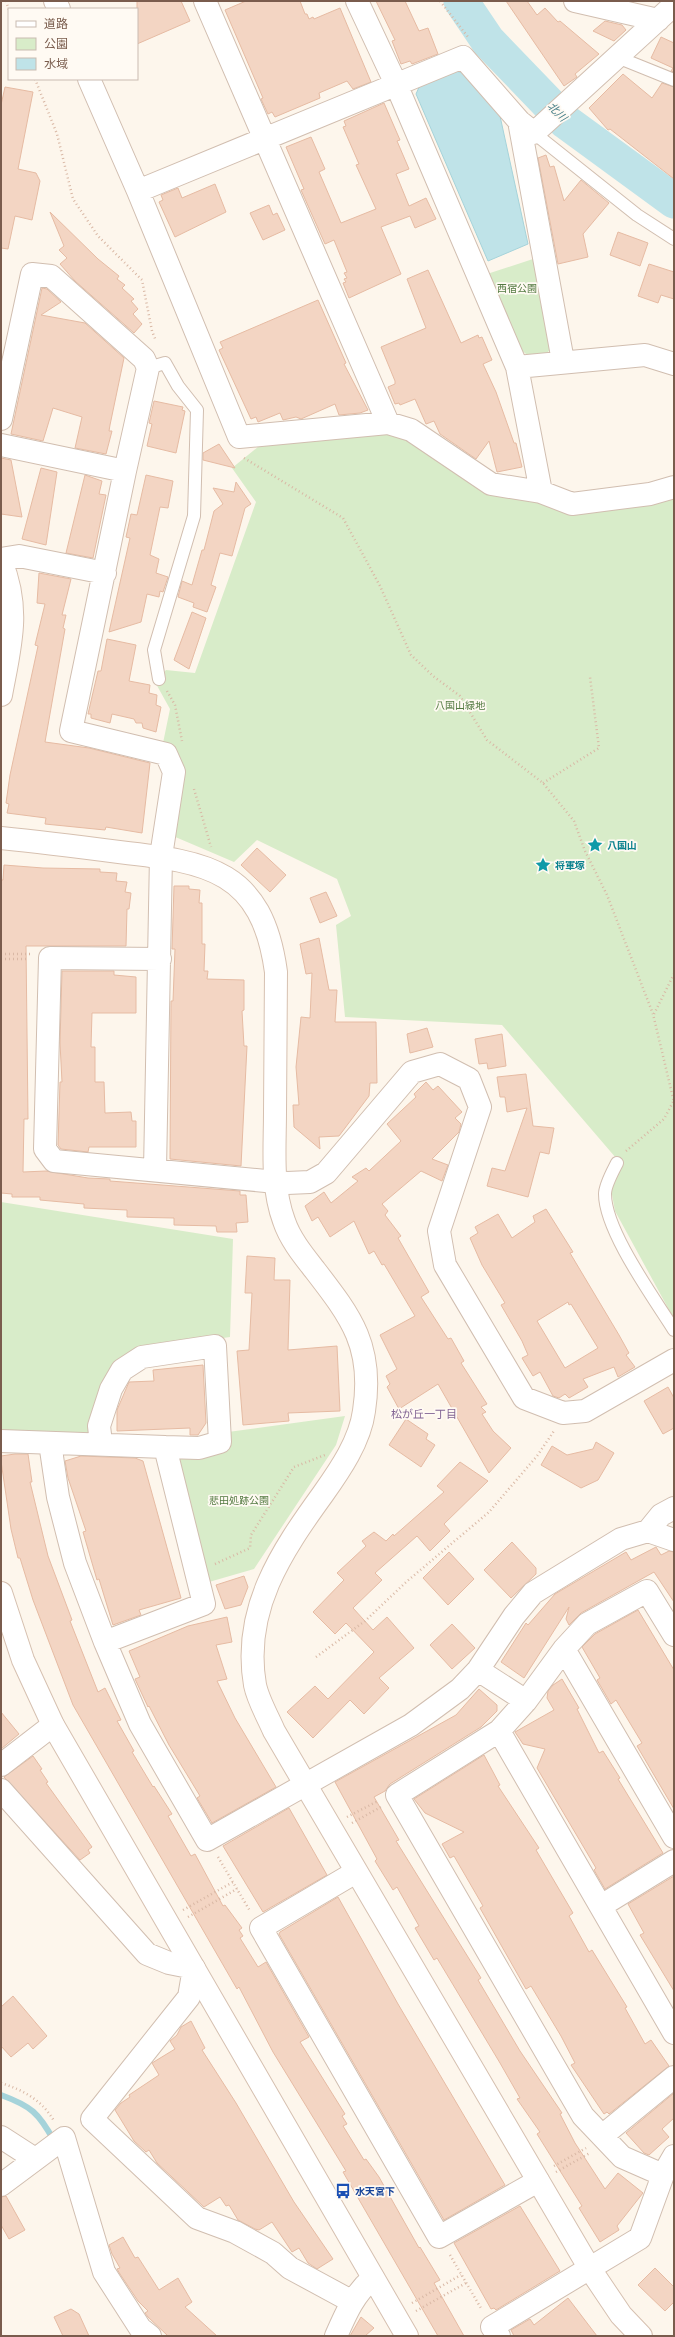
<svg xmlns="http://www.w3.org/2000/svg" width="675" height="2337" font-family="'Roboto Condensed','Noto Sans JP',sans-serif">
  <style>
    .green { fill: #d8ecc9 }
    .water { fill: #bfe3e8; stroke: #a5d3da }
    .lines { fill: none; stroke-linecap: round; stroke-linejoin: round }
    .stream { stroke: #a5d3da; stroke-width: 6 }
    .river { stroke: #bfe3e8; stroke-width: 35 }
    .building { fill: #f3d5c3; stroke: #e6bba3; fill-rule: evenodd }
    .lane-casing { stroke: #d1beb0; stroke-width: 14 }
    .street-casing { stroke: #d1beb0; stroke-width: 24 }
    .secondary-casing { stroke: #d6c0b0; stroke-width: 24 }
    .path { stroke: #d9b8a5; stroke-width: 2.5; stroke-dasharray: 1 3; stroke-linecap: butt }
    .lane { stroke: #fff; stroke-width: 12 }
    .street { stroke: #fff; stroke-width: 22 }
    .secondary { stroke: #fff; stroke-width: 22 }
    .labels { text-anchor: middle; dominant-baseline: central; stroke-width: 3.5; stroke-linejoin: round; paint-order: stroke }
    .park-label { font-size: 10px; fill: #537a41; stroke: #fffaf3 }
    .culture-label { font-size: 10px; font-weight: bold; fill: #0d838f; stroke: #fffaf3; text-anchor: start }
    .transit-label { font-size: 10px; font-weight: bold; fill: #164399; stroke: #fffaf3; text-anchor: start }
    .water-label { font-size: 11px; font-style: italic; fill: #437c86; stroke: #fffaf3 }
    .neighbourhood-label { font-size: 11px; fill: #846695; stroke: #fffaf3 }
  </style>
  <rect width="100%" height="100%" fill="#fdf6ec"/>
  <path class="green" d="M533,259L554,344L545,356L530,357L517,347L487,274Z
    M383,433L406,436L488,494L674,496V1319L615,1211L611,1189L622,1165L502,1025L345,1017L336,925L351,916L337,879L257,840L234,862L173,836L163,743L170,709L155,682L166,670L195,673L256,502L232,468L264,442Z
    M1,1202L233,1239L230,1337L140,1350L113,1371L88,1433L1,1430Z
    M345,1416L336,1445L254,1569L209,1582L174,1455L229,1449L228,1432Z"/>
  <path class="water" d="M455,71L465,73L500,116L528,244L488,261L416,94L420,85Z"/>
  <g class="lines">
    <path class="stream" d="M1,2095C31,2106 39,2113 54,2141"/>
    <path class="river" d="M461,1L488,41L566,122L674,201"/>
  </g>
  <path class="building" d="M137,1H181L190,21L137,44Z
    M246,1H300L305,14H307L309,19L313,17L314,19L340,8L371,82L353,89L347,81L319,93L320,98L275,117L272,112L268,114L261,99L263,98L225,10Z
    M376,1H405L419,31L428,28L438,54L412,64L410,61L401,64L392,41L395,40Z
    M506,1H527L537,15L545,8L558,22L560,21L599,54L575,74L577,77L564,86Z
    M605,21L622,25L626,30L614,41L593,31Z
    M661,37L674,43V72L671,71L673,68L651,58Z
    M623,74L652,98L662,83L674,87V179L610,129L608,130L589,108Z
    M5,87L33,92L18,169L36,173L40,181L32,220L15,216L8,249L1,248V105Z
    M384,103L400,140L397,141L409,169L396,174L409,206L426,198L436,219L415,228L410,216L381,227L401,274L349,298L343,283L346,282L344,279L347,278L344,273L347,272L334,240L325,244L301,190L304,189L286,147L311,137L325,169L319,172L341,223L376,209L356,165L359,164L343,127L346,126L344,121Z
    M546,155L550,167L554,166L564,201L581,180L609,203L583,234L588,257L558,264L538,158Z
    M215,184L226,212L175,237L159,202L163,200L161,195L178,188L182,198Z
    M269,205L273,215L277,213L285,230L263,240L250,213Z
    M50,212L98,259L119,276L117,279L125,285L122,288L134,299L131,301L138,309L133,314L142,324L134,333L75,281L60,264L67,258L59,250L64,246Z
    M618,232L648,243L640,266L610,255Z
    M649,264L674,272V299L661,295L658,303L638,296Z
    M428,270L461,343L478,335L479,338L482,337L492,360L483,364L496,392L514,443H516L522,467L497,472L489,441L476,459L440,434L434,421L426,424L415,399L400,405L399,403L395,404L388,387L395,384V381L381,347L426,328L407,279Z
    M42,288L47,289L61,302L41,315L85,323L124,358L110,425L109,431H112L106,454L75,448L82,417L53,408L43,441L11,434Z
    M318,300L346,363L344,364L368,410L360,413L339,415L335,404L301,419L296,417L283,420L280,413L258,422L256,417L251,419L219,350L223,348L220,342Z
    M154,401L183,407L182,410L185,411L176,453L147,446L152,424L149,423Z
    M219,444L235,468L203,460V453Z
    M1,458L11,460L22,517L1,514Z
    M41,468L57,472L46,545L22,539Z
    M85,475L102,481L99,494L106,495L93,558L66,553Z
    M146,475L173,481L168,508L160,507L150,555L159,559L156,573L168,577L163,592L160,591L159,597L147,594L141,622L109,632L130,538L126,537L131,514L137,515Z
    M236,482L251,504L245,508L232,556L220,553L211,585L216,587L207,612L193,607L194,603L178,597L182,581L192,585L202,550H204L214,511L223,504L213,488L234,492Z
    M39,573L71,579L62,615H66L63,628L65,629L45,742L89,748L150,763L142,833L106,827L105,830L45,824L46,818L7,813L9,804L6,803L10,775L38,646L35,645L45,604L37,603Z
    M192,612L206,618L189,669L174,660Z
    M107,639L136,645L129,681L150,685L149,693L157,695L156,705L161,707L156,732L143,728L142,723H136L134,719L112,714L110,723L91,718V714H88L98,671H101Z
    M257,848L286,875L270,892L241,865Z
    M4,865L43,868L100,869V872L117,873L116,881L127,882L125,892L131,893L129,909H127L126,946H26L28,1119H24L23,1172L46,1171L88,1178L110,1179V1181L240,1191V1195H246L248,1222L236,1223L237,1232H217L216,1226L174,1225V1218L127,1217V1210L84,1208V1204L40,1200V1197H12V1194L1,1193V880H3Z
    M174,886H189V889L200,890L199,903H202V944H205L204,971H208L207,979L244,980V1010L242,1011L244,1046H247L241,1166L170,1159L171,1001H173L175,949H172Z
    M326,892L337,916L320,923L310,898Z
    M319,938L329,990H337L335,1022H376L377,1083H370L369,1096L339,1136L319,1137L320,1149L294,1127L293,1105H299L296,1067L301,1017L310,1018L312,973L306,974L300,944Z
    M62,971H114V975L136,977V1013H92L91,1047H95V1082H104L105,1113L131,1112L132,1121H136V1147H89L88,1152L61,1149L58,1145L60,1082H62L60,1043Z
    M427,1028L433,1047L410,1053L407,1034Z
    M502,1034L506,1066L488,1069L487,1063L479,1064L475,1039Z
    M526,1074L533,1126L554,1128L549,1154L540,1152L528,1197L487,1186L492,1168L505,1171L527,1108L507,1112L505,1097H500L497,1077Z
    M426,1082L433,1090L438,1086L462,1112L455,1118L461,1124L459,1132L432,1159L448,1165L442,1181L421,1171L382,1204L388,1211L385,1215L401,1236L398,1238L429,1292L421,1297L448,1339L451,1338L464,1361L461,1363L487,1404L481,1407L486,1412L482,1414L493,1431L511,1448L489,1473L438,1384L399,1409L387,1387L390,1384L386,1376L397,1369L380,1335L415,1316L384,1264L382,1265L374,1251L369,1254L354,1221L330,1237L318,1217L312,1221L305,1206L324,1192L331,1203L358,1181L352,1177L366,1168L369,1171L401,1141L387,1124L416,1097L414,1094Z
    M546,1209L573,1252L570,1253L619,1335L629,1353L626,1355L635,1367L618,1377L614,1367L583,1379L588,1387L569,1398L565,1394L559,1398L553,1396L540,1372L533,1376L522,1358L528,1355L522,1341L501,1305L505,1303L482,1265L470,1238L478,1233L475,1227L498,1214L512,1238L535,1222L533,1216ZM568,1302L569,1305L571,1304L598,1348L565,1368L537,1321Z
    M247,1256L275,1258L274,1280H290L288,1350L337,1346L340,1411L288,1413L289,1421L243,1425L237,1351L249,1350L252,1293H245Z
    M203,1365L206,1423L198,1435H190V1428L117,1431V1410L129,1382L154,1381L153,1370Z
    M668,1387L674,1398V1428L663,1434L644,1401Z
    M406,1419L428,1434L426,1439L435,1445L421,1467L389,1445Z
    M596,1442L614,1453L598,1480L581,1488L541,1465L552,1446L567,1455L593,1449Z
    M15,1454H28L32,1482H30L48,1556L72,1620L70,1621L98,1692L105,1688L121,1720L117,1721L134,1751L132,1752L153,1787L154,1786L172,1814L168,1816L191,1856L195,1854L223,1906L225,1905L242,1928L239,1930L243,1936L240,1938L258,1967L266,1962L309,2037L300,2042L345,2114L342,2116L347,2124L343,2126L364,2160L366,2159L379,2177L419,2248L420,2247L440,2280L434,2283L464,2336H438L343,2172L346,2171L273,2052L239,1987L237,1989L73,1705L33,1600L20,1558H18L11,1529L1,1461V1456Z
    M81,1456L135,1458L143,1461L181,1598L139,1610L141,1615L113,1625L99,1579L97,1580L83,1532L86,1531L68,1478L65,1461Z
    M460,1462L488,1481L444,1524L450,1531L430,1551L417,1536L375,1573L382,1580L353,1608L373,1630L387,1617L414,1648L379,1678L389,1688L364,1714L350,1700L313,1738L287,1712L315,1686L328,1699L374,1652L346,1623L335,1634L313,1612L344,1580L337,1573L366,1546L362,1541L374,1532L386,1541L393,1534L394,1536L444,1492L437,1486Z
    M512,1542L536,1568V1574L511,1598L484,1570Z
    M656,1547L661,1555L669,1551L674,1552V1602L654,1572L581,1613L569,1625L566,1619L569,1607L524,1678L501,1662L526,1623L528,1625L555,1594L626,1552L631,1560Z
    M449,1552L474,1579L448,1605L423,1578Z
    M244,1576L248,1587L241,1605L225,1609L216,1585Z
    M638,1610L674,1670V1809L637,1746L642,1743L616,1700L611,1704L597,1680L600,1678L582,1647L595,1634Z
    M227,1617L232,1642L216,1645L227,1679L217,1681L235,1718L276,1787L212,1823L197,1798L200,1796L169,1745L149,1706L148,1707L135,1679L140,1677L129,1651L188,1626Z
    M452,1624L475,1648L452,1669L430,1645Z
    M562,1679L579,1708L577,1709L599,1753L603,1751L620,1778L618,1779L663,1853L605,1889L594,1870L596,1868L537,1768L545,1749L523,1744L515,1732L554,1710L547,1698L548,1691L553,1685Z
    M479,1689L497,1705V1711L481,1727L390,1784L385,1791L374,1797L399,1840L396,1841L481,1978L478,1980L520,2051L562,2113L560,2114L575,2143L605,2189L618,2173L643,2193L617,2226L619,2230L600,2242L579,2208L582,2206L537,2134L540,2132L517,2099L520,2098L500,2063L437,1958L434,1960L415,1928L419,1926L397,1887L393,1890L375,1861L377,1859L335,1782L456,1715Z
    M1,1712L19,1734L1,1749Z
    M484,1755L500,1785L498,1786L539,1848L536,1850L573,1913L569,1916L589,1952L592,1950L627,2007L625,2008L645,2044L651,2040L669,2066L609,2114L607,2112L604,2114L571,2065L575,2063L561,2036L531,1986L526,1989L480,1908L483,1906L454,1856L450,1858L442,1844L464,1832L425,1813L414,1799Z
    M33,1756L42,1769L40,1770L48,1782L46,1783L92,1847L88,1850L90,1853L80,1860L4,1777Z
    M289,1808L327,1875L263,1912L223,1846Z
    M674,1876V1991L640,1935L644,1933L628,1904Z
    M338,1897L398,2004L505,2185L444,2220L279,1934L280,1932Z
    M13,1996L47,2036L33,2049L28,2043L11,2057L1,2046V2007Z
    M191,2021L205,2048L202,2050L236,2103L294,2202L333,2259L317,2269L308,2263L299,2248L292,2252L272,2222L259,2230L255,2229L238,2220L229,2205L226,2206L220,2197L204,2207L157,2163L149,2150L146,2152L134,2141L115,2110L121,2103L130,2097L129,2095L159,2075L152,2063L175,2049L170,2041L177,2035L181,2027Z
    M674,2093V2118L662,2129L669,2137L649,2155L644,2153L626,2133Z
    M6,2196L25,2230L9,2239L1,2225V2197Z
    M520,2206L560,2271L496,2310L494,2308L491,2309L454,2243Z
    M123,2237L135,2258L138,2257L159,2290L178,2278L192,2302L185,2307L217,2336H168L148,2317L145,2313L148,2311L138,2301L120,2274L117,2269L120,2268L112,2254L109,2245Z
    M655,2268L674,2287V2302L665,2311L638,2285Z
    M568,2298L597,2336H514L511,2330L530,2319L534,2325Z
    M71,2309L79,2314L89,2336H63L54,2317Z
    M361,2317L374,2328L365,2336H350Z"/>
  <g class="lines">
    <defs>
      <path id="lane" d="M617,57L674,80
        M534,133L637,215L674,239
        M148,368L165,363L178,386L197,410L194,516L154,650L159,679
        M617,1163C613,1171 605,1185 605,1194C605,1231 654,1298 674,1330"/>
      <path id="street" d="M55,1L59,9
        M205,1L388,423
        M357,1L396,84L517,367L541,492
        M575,1L658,20
        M89,79L138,191L239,437L388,423L411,430L491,484L541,492L572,504L650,494L674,487
        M519,121L563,361
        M138,191L463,57L519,121L534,133L674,5
        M517,367L645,355L674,364
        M1,419L32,274L51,276L144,359L148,368L125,471L71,731L166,754L174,772L161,856L155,1170
        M1,445L125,471
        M1,559L19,556L105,573
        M160,959L50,958L45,1149L54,1161L287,1183L310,1182L326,1173L412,1072L440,1064L469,1079L480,1107L439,1231L445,1265L524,1398L563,1413L585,1411L674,1360
        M1,1441L165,1447L204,1604L105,1642
        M50,1443L58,1497L75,1563L105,1642L140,1724L207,1840L411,1725L460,1689L478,1670L514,1616L533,1593L621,1539L648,1531L674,1540
        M101,1443L99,1426L111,1389L122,1370L142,1357L215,1346L220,1442L199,1448L165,1447
        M648,1531L661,1515L674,1508
        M564,1649L674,1837
        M478,1670L526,1701
        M499,1731L674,2033
        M1,1765L53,1725
        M1,1790L147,1954L169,1963L194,1968L189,1997L92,2119L197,2218L235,2232L273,2253L290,2268L351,2301
        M356,1872L261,1928L439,2237L538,2181
        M601,1906L674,1861
        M602,2136L674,2077
        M1,2137L35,2159
        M663,2175L622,2157L583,2116L397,1795L499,1731L526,1701L564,1649L587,1624L647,1591L674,1635
        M1,2185L64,2138L104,2272L140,2328L150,2336
        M336,2336C346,2313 354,2294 373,2278
        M499,2336L492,2327L640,2238L663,2175L674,2156"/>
      <path id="secondary" d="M1,561C21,610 10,646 1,695
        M1,838C40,842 80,847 119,852C208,862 262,870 276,972C276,1019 275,1065 275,1112C275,1148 271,1186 284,1221C290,1239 303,1255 314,1269C351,1317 374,1346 364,1411C360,1441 340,1470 323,1494C281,1552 242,1610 255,1685C258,1700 268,1717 274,1731L590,2269L621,2315L641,2336
        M1,1593L23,1660L53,1725L407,2336"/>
    </defs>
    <use href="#lane" class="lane-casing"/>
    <use href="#street" class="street-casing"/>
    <use href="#secondary" class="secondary-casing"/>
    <path class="path" d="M6,1L9,10
      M440,1L468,37
      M35,79L57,134L73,199L98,236L142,280L152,331L156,341
      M244,458L343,518L380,586L411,655L433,676L460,696L487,740L543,783L574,821L585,851L607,895L653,1014L674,1102
      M167,691L175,705L182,741
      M543,783L599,748L590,677
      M194,789L211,847
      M1,954H30
      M1,959H29
      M654,1014L674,974
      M626,1151L664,1119L673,1102
      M215,1564L250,1548L251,1535L294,1467L325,1455
      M316,1657L365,1621L405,1583L489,1512L537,1456L554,1431
      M347,1817L378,1801
      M352,1823L381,1807
      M218,1857L250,1911
      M183,1910L233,1882
      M188,1917L237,1889
      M1,2083C23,2090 42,2100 54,2121
      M554,2166L586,2148
      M556,2172L590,2153
      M450,2255L482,2310
      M412,2303L461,2275
      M416,2311L466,2283"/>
    <use href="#lane" class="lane"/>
    <use href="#street" class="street"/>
    <use href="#secondary" class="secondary"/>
  </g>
  <defs>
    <symbol id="sight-bare" viewBox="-9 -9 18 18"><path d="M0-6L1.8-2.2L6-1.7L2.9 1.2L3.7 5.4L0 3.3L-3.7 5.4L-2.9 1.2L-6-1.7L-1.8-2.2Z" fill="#0f9aa8" stroke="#fffaf3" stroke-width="2.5" paint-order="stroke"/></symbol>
    <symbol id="bus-bare" viewBox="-9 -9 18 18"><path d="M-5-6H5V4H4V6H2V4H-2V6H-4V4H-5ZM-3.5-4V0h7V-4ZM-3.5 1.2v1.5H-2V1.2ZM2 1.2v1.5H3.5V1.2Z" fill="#1a4fb4" stroke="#fffaf3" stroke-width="2.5" paint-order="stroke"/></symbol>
  </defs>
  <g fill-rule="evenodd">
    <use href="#sight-bare" x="584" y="834" width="22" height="22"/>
    <use href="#sight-bare" x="532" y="854" width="22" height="22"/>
    <use href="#bus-bare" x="332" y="2180" width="22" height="22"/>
  </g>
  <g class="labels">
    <g class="park-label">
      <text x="517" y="288">西宿公園</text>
      <text x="460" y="705">八国山緑地</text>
      <text x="239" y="1500">悲田処跡公園</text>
    </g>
    <g class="culture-label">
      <text x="607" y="845">八国山</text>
      <text x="555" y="865">将軍塚</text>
    </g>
    <g class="transit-label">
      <text x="355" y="2191">水天宮下</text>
    </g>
    <g class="water-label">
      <text transform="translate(557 112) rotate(45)">北川</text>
    </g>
    <g class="neighbourhood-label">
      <text x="424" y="1414">松が丘一丁目</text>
    </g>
  </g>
  <rect width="675" height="2337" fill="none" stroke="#7a5c4d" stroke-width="4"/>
  <rect x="8" y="8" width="130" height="72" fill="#fffaf3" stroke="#cabbb1"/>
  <rect x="16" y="21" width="20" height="6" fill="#ffffff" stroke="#cabbb1"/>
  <text x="44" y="28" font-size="12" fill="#7a5c4d">道路</text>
  <rect x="16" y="38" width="20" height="12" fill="#d8ecc9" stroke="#cabbb1"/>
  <text x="44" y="48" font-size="12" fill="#7a5c4d">公園</text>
  <rect x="16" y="58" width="20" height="12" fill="#bfe3e8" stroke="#cabbb1"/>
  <text x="44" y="68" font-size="12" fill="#7a5c4d">水域</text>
</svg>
